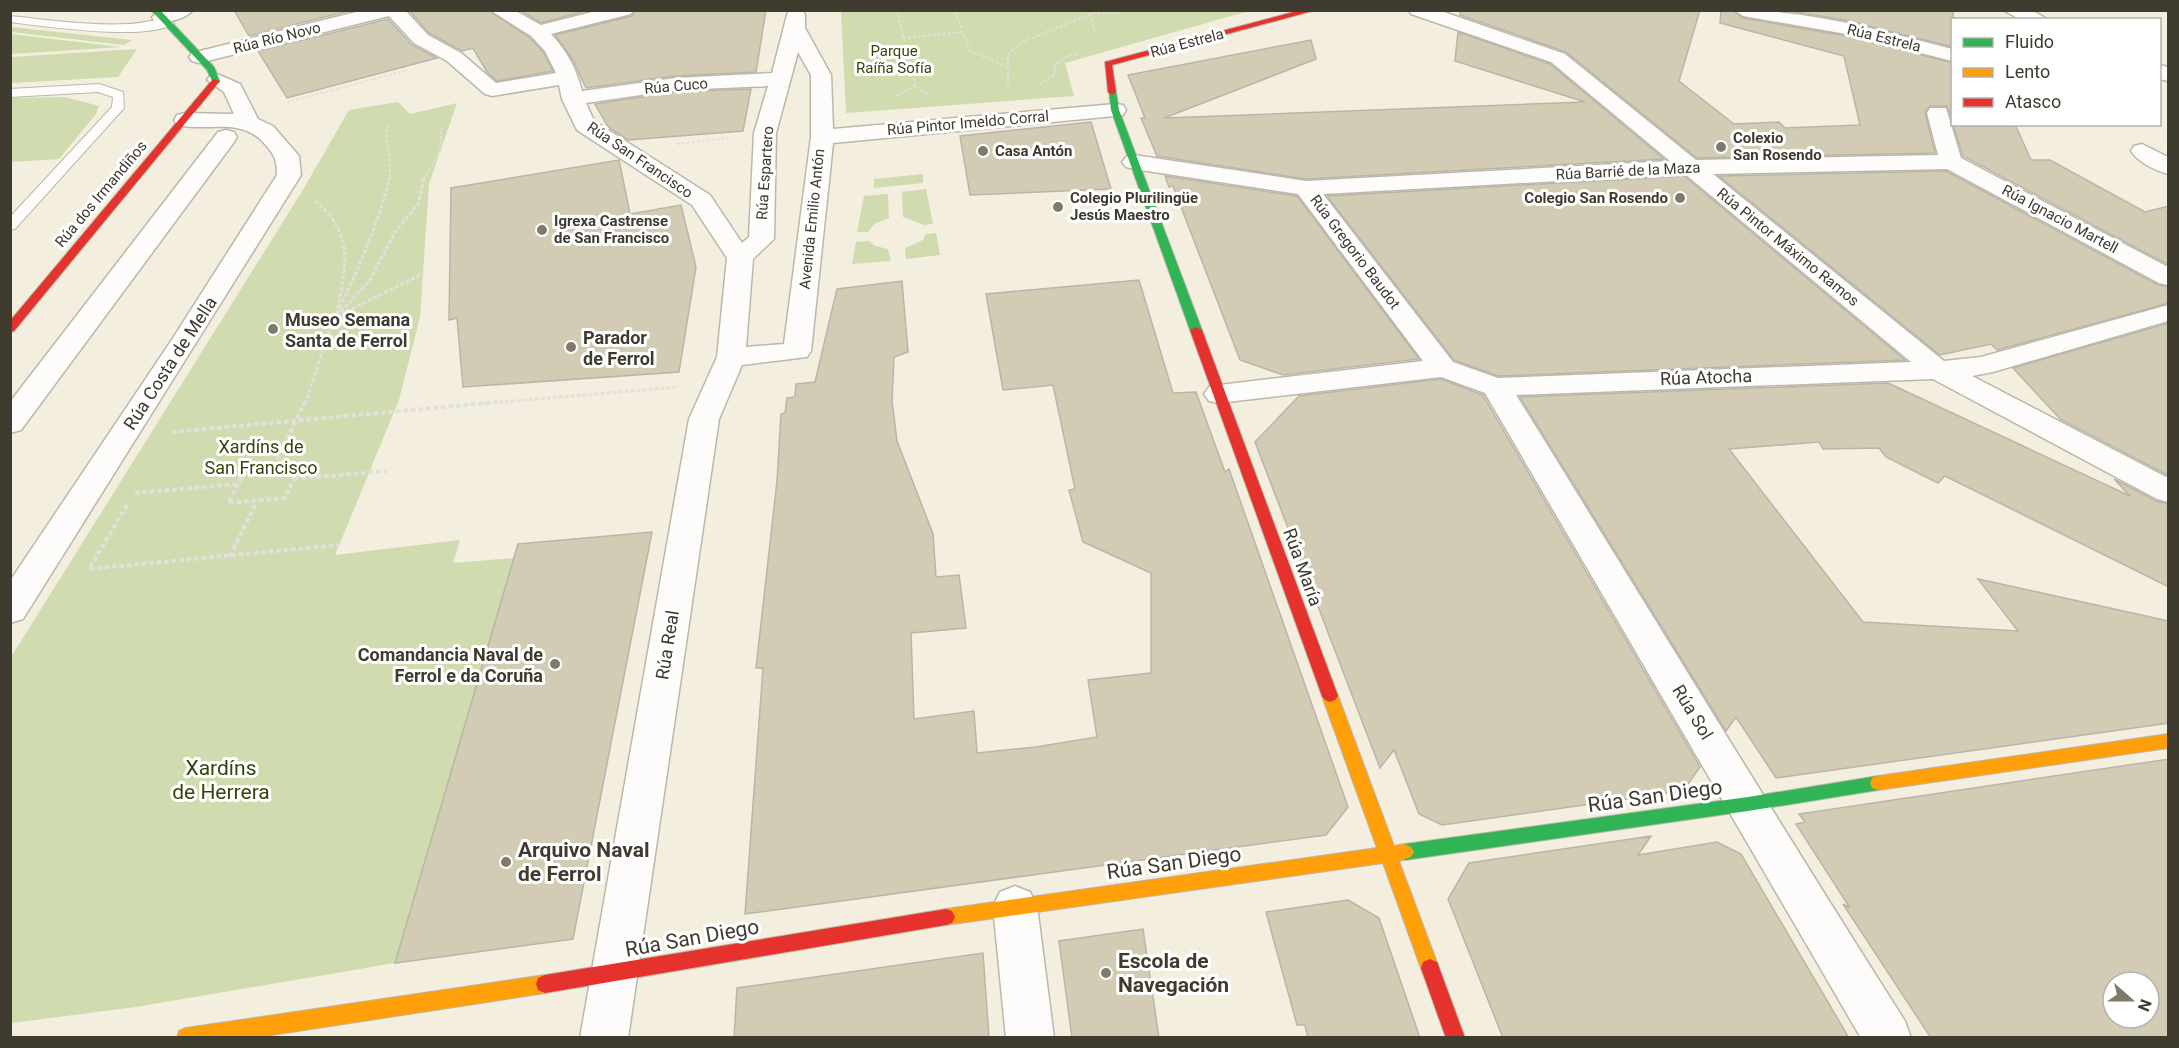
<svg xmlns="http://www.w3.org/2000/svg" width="2179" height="1048" font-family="Roboto,sans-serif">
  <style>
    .green { fill: #d0dbaf }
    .building { fill: #d3ccb5; stroke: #b9b5a9; stroke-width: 1.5; fill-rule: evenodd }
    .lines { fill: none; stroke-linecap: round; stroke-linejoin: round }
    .lane-casing { stroke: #bbb8ab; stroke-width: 2 }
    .street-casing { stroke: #bbb8ab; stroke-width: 3 }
    .fast-casing { stroke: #bbb8ab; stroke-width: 2 }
    .slow-casing { stroke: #bbb8ab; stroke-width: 2 }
    .jam-casing { stroke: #bbb8ab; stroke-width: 2 }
    .path-far2 { stroke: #e2e0db; stroke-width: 2; stroke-dasharray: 3 2; stroke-linecap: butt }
    .path-far1 { stroke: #e2e0db; stroke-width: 3; stroke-dasharray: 4 2; stroke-linecap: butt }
    .path { stroke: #e2e0db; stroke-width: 4; stroke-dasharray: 4.5 3; stroke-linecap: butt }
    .lane { fill: #fdfcfa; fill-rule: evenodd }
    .street { fill: #fdfcfa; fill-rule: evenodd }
    .fast { fill: #30b455; fill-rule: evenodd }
    .slow { fill: #ff9f0a; fill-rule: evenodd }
    .jam { fill: #e5322d; fill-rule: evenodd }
    .poi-dot { fill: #7e7a6c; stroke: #fff; stroke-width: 2 }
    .labels { text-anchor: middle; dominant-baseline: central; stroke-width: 6; stroke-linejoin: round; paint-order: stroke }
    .far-street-label { font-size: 15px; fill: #3f3b2f; stroke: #fff }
    .far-park-label { font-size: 15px; fill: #35440d; stroke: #fff }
    .far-poi-label { font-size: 15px; font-weight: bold; fill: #3f3b2f; stroke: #fff; text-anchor: start }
    .poi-label { font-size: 18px; font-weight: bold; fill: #3f3b2f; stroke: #fff; text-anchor: start }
    .street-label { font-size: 18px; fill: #3f3b2f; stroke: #fff }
    .park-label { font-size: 18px; fill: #35440d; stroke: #fff }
    .near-park-label { font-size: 21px; fill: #35440d; stroke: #fff }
    .near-street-label { font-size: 21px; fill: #3f3b2f; stroke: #fff }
    .near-poi-label { font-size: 21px; font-weight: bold; fill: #3f3b2f; stroke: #fff; text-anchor: start }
  </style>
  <rect width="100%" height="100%" fill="#f3eede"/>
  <path class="green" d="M841,11V10L1249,11L1065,63L1074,96L846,113Z
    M11,27L132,40L124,45L11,32Z
    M11,34L121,47L11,54Z
    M137,49L118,77L11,83V57Z
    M65,97L99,106L96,114L59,159L11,162V98Z
    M398,102L410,114L457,103L429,184L420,317L399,400L335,555L460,540L453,563L514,558L395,963L136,1007L11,1023V657L301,193L349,110Z
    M923,174V183L874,188V179Z
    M926,189L933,224L924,225L903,217L902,192Z
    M888,194L889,218L874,224L868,232H857L864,196Z
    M936,233L940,255L906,259L905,248L923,240L926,234Z
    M869,241L875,246L888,249L891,261L852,264L856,242Z"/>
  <path class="building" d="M234,10H353L249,36Z
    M409,10H488L530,38L543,52L553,71L497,81L487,72L473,48L462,51L429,33Z
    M520,10H589L541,23Z
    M635,10H766L756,72L675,76L586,88L573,60L555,35L632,16Z
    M1460,10H1700L1679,81L1734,124L1779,122L1785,128L1860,125L1844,56L1720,23L1721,10H1732L1743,18L1846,36L1953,63V122L1947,106H1930L1925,112L1935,153L1697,158L1566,52L1460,15Z
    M1783,10H1953V47L1845,20Z
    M388,19L412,45L437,58L287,98L258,51Z
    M1458,32L1550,64L1664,159L1306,179L1157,156L1141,118H1145L1128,75L1311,40L1316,59L1164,118L1585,102L1455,61Z
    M751,89L743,131L628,140L608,127L595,104L675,92Z
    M1091,122L1111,189L970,195L960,136Z
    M1953,124H2015L2031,160H2050L2145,212L2169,206V265L1963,156Z
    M619,160L630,214L681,205L696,267L679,372L463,387L457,318L449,320L451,188Z
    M1946,171L2158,285L2169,287V303L1997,350L1991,344L1940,355L1719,176Z
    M1165,176L1297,196L1419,359L1283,375L1240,360L1173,186L1169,187Z
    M1684,176L1905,360L1498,376L1454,360L1327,196Z
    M1139,280L1173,393L1196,392L1225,472L1229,469L1348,807L1326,835L745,914L763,668H756L777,481L781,414L785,413L787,398L795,397L796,384L815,382L837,289L902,281L908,352L894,357L892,401L897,441L933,534L936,577L959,575L966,628L911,633L914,719L974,711L977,753L1036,747L1097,737L1088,680L1151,673V573L1083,542L1069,490L1075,489L1053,385L1003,390L986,294Z
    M2169,323V476L2060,419L2013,368Z
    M1441,379L1483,395L1700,767L1683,791L1442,825L1419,814L1394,750L1380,768L1255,442L1299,396Z
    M1888,383L2130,496L2114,479L2156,501L2169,504V587L1945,476L1938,483L1886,457L1879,448L1823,449L1819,442L1729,449L1863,622L2018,631L1978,579L2169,621V723L1776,778L1736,717L1726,731L1520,397Z
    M652,532L573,939L395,963L518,544Z
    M2169,759V1038H1931L1843,904L1850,908L1796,824L1805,822L1799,814ZM2113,982H2149V1018H2113Z
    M1651,836L1638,855L1717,842L1741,854L1849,1038H1503L1448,899L1469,863Z
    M1348,900L1379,918L1420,1038H1308L1305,1025H1297L1266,912Z
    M1143,929L1159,1038H1072L1059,941Z
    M983,953L989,1038H734L737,988Z"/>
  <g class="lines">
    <defs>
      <path id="lane" d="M10,16C50,20 89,26 128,24C140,24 165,16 174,23C151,42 42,26 10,22Z
        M99,84L123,92L124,108L15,229L10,230V217L112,107L113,97L98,92L10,97V89Z"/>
      <path id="street" d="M162,10H193C186,19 165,24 154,21L152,17Z
        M364,10H405L428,35L461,53L496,83L556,73L545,51L531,36L490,10H514L541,25L600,10H633L631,14L551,34C567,51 577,70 582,91L675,78L772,73L787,15L789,11H803L805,15V28L831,75L833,129L1115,104L1123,105L1126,110L1123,115L1115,116L833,143L811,351L807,357L742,365L719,419L628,1038H580L689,419L717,357L727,258L692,205L577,130L562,99L559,85L492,96L485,94L447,61L414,43L389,16L199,63L192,61L189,57L192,53ZM798,52L811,75V137L784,344L746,347L753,259L774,239L776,133ZM768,86L754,133L749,237L742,243L710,195L594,121L586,103L675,90Z
        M1409,10H1438L1565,54L1696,160L1938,155L1927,113L1930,108H1946L1961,158L2168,267V285L2159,283L1947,169L1713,174L1944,361L1981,357L2168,305V321L1993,372L1972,376L2168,478V502L2157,499L1933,379L1516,395C1646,604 1773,814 1905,1021L1911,1038H1861L1485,393L1441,377L1219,403L1209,401L1204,394L1209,387L1219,385L1423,361L1298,194L1134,169L1126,167L1122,162L1126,157L1134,155L1306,181L1670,161L1551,62L1411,14ZM1685,174L1911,362L1498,378L1453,362L1323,194Z
        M1734,10C1810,10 1879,30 1952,49V61L1846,34L1743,16Z
        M2003,10H2031L2049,20H2021Z
        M2160,65L2168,67V81L2160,79Z
        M217,74L240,84L258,119L273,126L299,156L301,175L23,619L10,623V581L173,338L277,175C277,159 274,154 263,142C240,117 206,132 177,125L174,120L177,115L185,113L234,114L224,92L207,80L210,76Z
        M226,130L234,132L237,137L234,142L21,430L10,433V402L218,132Z
        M2142,144L2168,157V174C2156,171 2138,162 2131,151L2134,146Z
        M1015,886L1030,892L1037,906L1054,1038H1006L993,906L1000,892Z"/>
      <path id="fast" d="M151,10H160L214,67L220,81L219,83H213L207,70Z
        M1109,90L1116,92L1119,110L1202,330L1200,332L1196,333L1190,330L1111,110Z
        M1878,776L1884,778L1886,783L1884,788L1878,790L1748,811L1405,860L1399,857L1396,852L1399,847L1405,844L1748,797Z"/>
      <path id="slow" d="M1330,690L1335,692L1338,696L1394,846L1405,844L1411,847L1414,852L1411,857L1399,861L1439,968L1437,974L1430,977L1423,974L1383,863L946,925L940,923L937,917L940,911L946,909L1377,848L1322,696L1325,692Z
        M2168,734V748L1878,790L1872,788L1870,783L1872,778L1878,776Z
        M545,975L552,978L554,984L552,990L545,993L253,1038H177L179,1031L186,1028Z"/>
      <path id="jam" d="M1301,10H1316L1112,65L1116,92L1112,95L1108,92L1105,62Z
        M213,79L220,81L14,331L10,332V321Z
        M1196,327L1202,330L1338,696L1335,700L1330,702L1325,700L1322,696L1190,330Z
        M946,909L952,911L955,917L952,923L946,925L545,993L538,990L536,984L538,978L545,975Z
        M1430,959L1437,962L1465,1038H1446L1421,968L1423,962Z"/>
    </defs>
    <use href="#lane" class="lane-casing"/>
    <use href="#street" class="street-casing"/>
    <use href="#fast" class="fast-casing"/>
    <use href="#slow" class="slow-casing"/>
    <use href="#jam" class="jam-casing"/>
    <path class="path-far2" d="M897,10L915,86L928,94
      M950,10L955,12L970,51L1006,66
      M1090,14L1096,35
      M903,38L962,32
      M1039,84L1054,75L1055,65L1067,56L1077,54
      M1008,90V54L1023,42L1090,14L1139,10
      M896,96L915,86
      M287,102L408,70
      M388,124C384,144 393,161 389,179
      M677,144L729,138
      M423,179C436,161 445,150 440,127"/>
    <path class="path-far1" d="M315,201C356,233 345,268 337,313
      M341,312L370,280L395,232L419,203L424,177
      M336,317L424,273
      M305,404C315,375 324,344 336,316C358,269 377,228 390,177
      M481,404L677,387"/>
    <path class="path" d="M172,432L499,402
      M301,463L285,498L228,503L246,469Z
      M274,466L305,402
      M294,479L387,471
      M135,493L237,484
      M127,505L89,569L339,545
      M230,556L257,501"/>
    <use href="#lane" class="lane"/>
    <use href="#street" class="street"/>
    <use href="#fast" class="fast"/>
    <use href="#slow" class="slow"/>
    <use href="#jam" class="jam"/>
  </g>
  <g class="poi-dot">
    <circle cx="1721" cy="147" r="6"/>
    <circle cx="983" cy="151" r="6"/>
    <circle cx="1680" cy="198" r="6"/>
    <circle cx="1058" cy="207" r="6"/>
    <circle cx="542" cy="230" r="6"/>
    <circle cx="273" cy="329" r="6"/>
    <circle cx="571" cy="347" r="6"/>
    <circle cx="555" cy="664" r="6"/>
    <circle cx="506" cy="862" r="6"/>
    <circle cx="1106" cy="973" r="6"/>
  </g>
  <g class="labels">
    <g class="far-street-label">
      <text transform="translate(277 38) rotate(-14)">Rúa Río Novo</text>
      <text transform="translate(1884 38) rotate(14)">Rúa Estrela</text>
      <text transform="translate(1187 43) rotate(-15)">Rúa Estrela</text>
      <text transform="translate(676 86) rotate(-5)">Rúa Cuco</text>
      <text transform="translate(968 123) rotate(-5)">Rúa Pintor Imeldo Corral</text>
      <text transform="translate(640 160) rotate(34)">Rúa San Francisco</text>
      <text transform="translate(1628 171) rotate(-3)">Rúa Barrié de la Maza</text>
      <text transform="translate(765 173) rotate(-86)">Rúa Espartero</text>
      <text transform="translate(101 194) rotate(-50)">Rúa dos Irmandiños</text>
      <text transform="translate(812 219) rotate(-84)">Avenida Emilio Antón</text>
      <text transform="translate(2060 219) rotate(28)">Rúa Ignacio Martell</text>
      <text transform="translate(1788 247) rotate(39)">Rúa Pintor Máximo Ramos</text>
      <text transform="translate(1355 252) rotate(53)">Rúa Gregorio Baudot</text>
    </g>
    <g class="far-park-label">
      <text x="894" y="51">Parque<tspan x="894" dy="17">Raíña Sofía</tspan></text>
    </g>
    <g class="far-poi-label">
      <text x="1733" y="138">Colexio<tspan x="1733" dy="17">San Rosendo</tspan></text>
      <text x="995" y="151">Casa Antón</text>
      <text x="1070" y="198">Colegio Plurilingüe<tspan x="1070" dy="17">Jesús Maestro</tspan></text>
      <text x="1668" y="198" text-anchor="end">Colegio San Rosendo</text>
      <text x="554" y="221">Igrexa Castrense<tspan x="554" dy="17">de San Francisco</tspan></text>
    </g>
    <g class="poi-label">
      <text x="285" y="319">Museo Semana<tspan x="285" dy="21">Santa de Ferrol</tspan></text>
      <text x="583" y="337">Parador<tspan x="583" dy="21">de Ferrol</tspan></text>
      <text x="543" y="654" text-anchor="end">Comandancia Naval de<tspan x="543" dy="21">Ferrol e da Coruña</tspan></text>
    </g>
    <g class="street-label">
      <text transform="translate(170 363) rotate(-57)">Rúa Costa de Mella</text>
      <text transform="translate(1706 377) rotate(-2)">Rúa Atocha</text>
      <text transform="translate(1303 567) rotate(70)">Rúa María</text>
      <text transform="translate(667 645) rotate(-81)">Rúa Real</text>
      <text transform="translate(1693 712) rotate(59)">Rúa Sol</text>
    </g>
    <g class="park-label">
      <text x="261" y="446">Xardíns de<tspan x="261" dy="21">San Francisco</tspan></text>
    </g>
    <g class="near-park-label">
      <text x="221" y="768">Xardíns<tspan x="221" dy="24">de Herrera</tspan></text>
    </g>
    <g class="near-street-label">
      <text transform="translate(1655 796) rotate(-8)">Rúa San Diego</text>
      <text transform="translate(1174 863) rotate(-8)">Rúa San Diego</text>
      <text transform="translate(692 938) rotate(-10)">Rúa San Diego</text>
    </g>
    <g class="near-poi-label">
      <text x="518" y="850">Arquivo Naval<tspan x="518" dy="24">de Ferrol</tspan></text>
      <text x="1118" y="961">Escola de<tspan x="1118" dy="24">Navegación</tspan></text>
    </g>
  </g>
  <rect width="2179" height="1048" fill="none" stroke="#3f3b2f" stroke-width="24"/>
  <rect x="1951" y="18" width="210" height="108" fill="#ffffff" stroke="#b2b1ac" stroke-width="1.5"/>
  <rect x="1963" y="38" width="30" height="9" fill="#30b455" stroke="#b2b1ac" stroke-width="1.5"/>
  <text x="2005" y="48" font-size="18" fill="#3f3b2f">Fluido</text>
  <rect x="1963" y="68" width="30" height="9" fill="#ff9f0a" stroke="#b2b1ac" stroke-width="1.5"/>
  <text x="2005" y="78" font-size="18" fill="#3f3b2f">Lento</text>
  <rect x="1963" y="98" width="30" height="9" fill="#e5322d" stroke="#b2b1ac" stroke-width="1.5"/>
  <text x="2005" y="108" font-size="18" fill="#3f3b2f">Atasco</text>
  <g transform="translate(2131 1000) rotate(111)"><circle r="28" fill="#ffffff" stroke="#b2b1ac" stroke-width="1.5"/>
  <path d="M0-4.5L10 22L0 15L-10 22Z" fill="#7e7a6c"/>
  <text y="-9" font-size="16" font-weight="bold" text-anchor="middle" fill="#3f3b2f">N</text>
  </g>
</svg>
